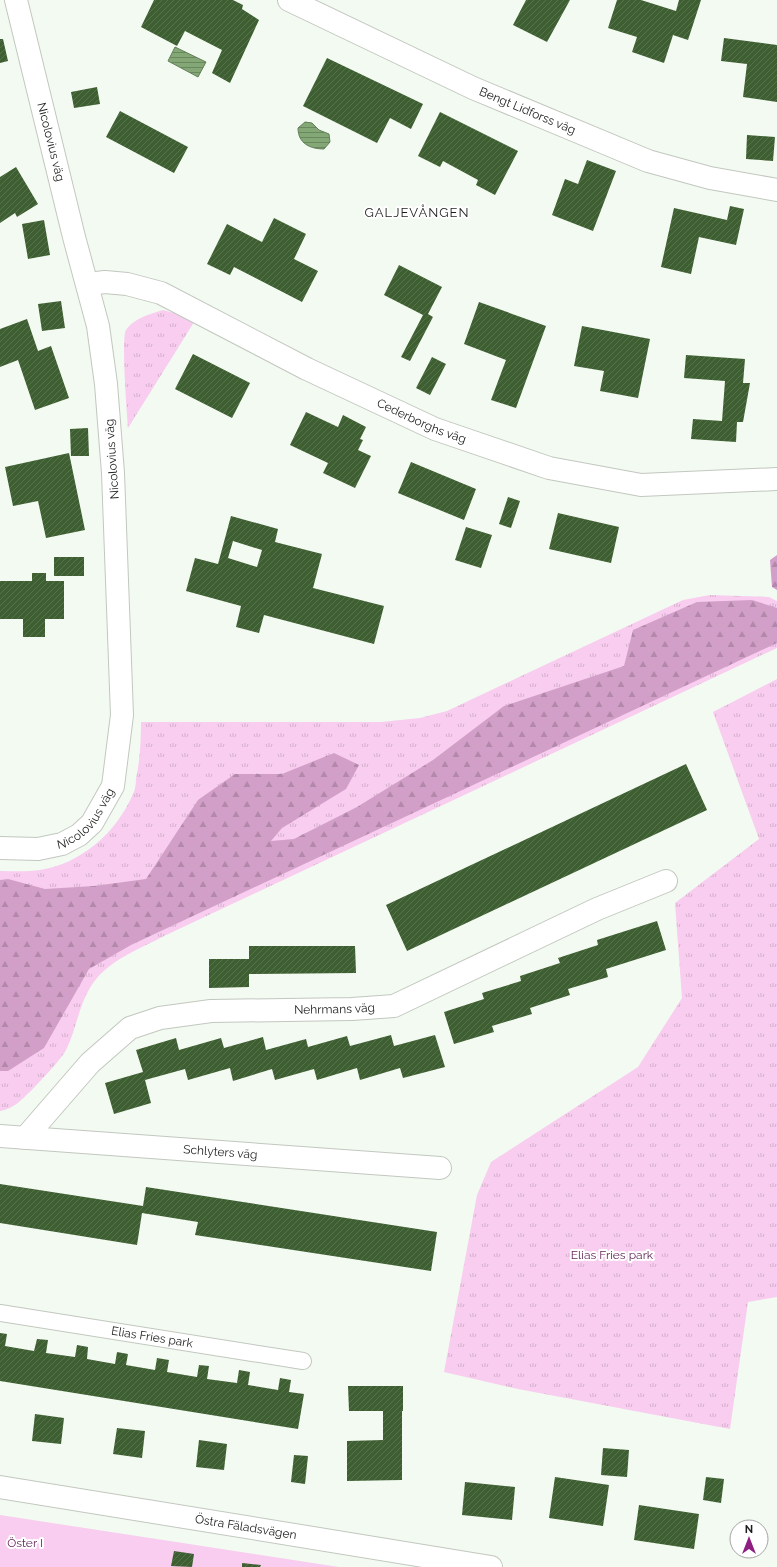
<svg xmlns="http://www.w3.org/2000/svg" width="777" height="1567" font-family="Raleway,sans-serif">
  <style>
    .grass { fill: url(#grass-tufts) }
    .forest { fill: url(#forest-firs) }
    .garden { fill: #f8cdef }
    .water { fill: url(#water-rules); stroke: #647f5a }
    .building { fill: url(#building-hatch); fill-rule: evenodd }
    .lines { fill: none; stroke-linecap: round; stroke-linejoin: round }
    .service-casing { stroke: #c2c8bf; stroke-width: 18 }
    .minor-casing { stroke: #c2c8bf; stroke-width: 24 }
    .service { stroke: #fff; stroke-width: 16 }
    .minor { stroke: #fff; stroke-width: 22 }
    .labels { text-anchor: middle; dominant-baseline: central; stroke-width: 4; stroke-linejoin: round; paint-order: stroke }
    .street-label { font-size: 12px; fill: #1b1e1a; stroke: #fff }
    .park-label { font-size: 12px; fill: #64275b; stroke: #fff }
    .neighbourhood-label { font-size: 13px; letter-spacing: 1px; fill: #1b1e1a; stroke: #fff }
  </style>
  <defs>
    <pattern id="grass-tufts" width="24" height="20" patternUnits="userSpaceOnUse"><rect width="24" height="20" fill="#f8cdef"/><path d="M3 7l-1-3M5 7V3M7 7l1-3M15 17l-1-3M17 17v-4M19 17l1-3" fill="none" stroke="#d4b0cc"/></pattern>
    <pattern id="forest-firs" width="22" height="20" patternUnits="userSpaceOnUse"><rect width="22" height="20" fill="#d29fc8"/><path d="M5 1l3.5 6h-7zM16 11l3.5 6h-7z" fill="#b488ab"/></pattern>
    <pattern id="water-rules" width="6" height="5" patternUnits="userSpaceOnUse"><rect width="6" height="5" fill="#83a875"/><path d="M0 2.5h6" fill="none" stroke="#6a885f"/></pattern>
    <pattern id="building-hatch" width="6" height="6" patternUnits="userSpaceOnUse"><rect width="6" height="6" fill="#3e5f31"/><path d="M-1 1l2-2M0 6l6-6M5 7l2-2" fill="none" stroke="#57724c"/></pattern>
  </defs>
  <rect width="100%" height="100%" fill="#f3faf1"/>
  <path class="grass" d="M163,310L196,319L128,428C127,413 121,338 126,330C134,318 150,314 163,310Z
    M710,595L769,597L777,601V648L164,936C142,948 114,958 97,978C79,999 78,1026 66,1050C62,1059 28,1095 19,1102C14,1106 7,1110 0,1111V871C13,871 27,872 40,870C81,864 117,832 133,794C135,790 136,784 136,779C140,760 141,741 141,722H381L420,718L447,711L683,600Z
    M777,679V1297L748,1302L730,1429L518,1389L444,1372L477,1195L491,1162L638,1067L682,998L675,903L759,839L713,712Z"/>
  <path class="forest" d="M777,555V590L772,587L770,560Z
    M752,600L777,608V643L131,945L89,969L44,1048L8,1071H0V880L8,879L45,889L94,886L146,879L198,800L235,774H282L334,753L359,765L346,789L282,828L271,841L294,839L357,807L433,760L504,706L624,666L633,630L697,602Z"/>
  <path class="garden" d="M0,1515L339,1567H0Z"/>
  <path class="water" d="M175,47L206,62L198,77L168,61Z
    M305,122L312,123L319,130L329,134L330,142L324,149C311,149 298,144 298,128Z"/>
  <path class="building" d="M154,0H233L243,5L242,9L259,20L230,83L212,73L222,50L185,31L177,46L141,27Z
    M526,0H570L547,42L513,25Z
    M617,0H641L676,11L679,0H701L688,40L673,35L664,63L632,52L637,37L608,28Z
    M724,38L777,45V102L743,97L747,64L721,61Z
    M0,39H3L8,61L0,63Z
    M327,58L423,104L411,129L390,118L377,143L303,106Z
    M97,87L100,104L74,108L71,92Z
    M120,111L188,147L174,173L106,137Z
    M440,112L518,151L495,195L476,185L478,180L443,161L440,167L418,156Z
    M747,135L775,137L773,161L746,159Z
    M587,160L616,171L593,231L552,215L565,179L578,184Z
    M16,167L38,204L17,217L15,213L0,223V177Z
    M730,206L744,209L736,245L699,237L691,274L661,267L674,208L727,220Z
    M274,218L306,234L294,259L318,271L302,302L234,267L230,275L207,264L227,224L262,242Z
    M44,220L50,255L28,259L22,224Z
    M399,265L442,287L428,314L433,317L410,361L401,357L423,315L384,295Z
    M61,301L65,328L42,331L38,304Z
    M479,302L546,326L516,408L491,400L506,360L464,344Z
    M27,319L38,351L51,346L69,398L35,410L18,360L0,367V329Z
    M582,326L650,339L638,398L600,391L604,371L574,366Z
    M193,354L250,383L232,418L175,389Z
    M686,355L745,359L743,383H750L743,422H737L736,442L691,439L693,419L722,421L725,381L684,378Z
    M432,357L446,364L430,395L416,388Z
    M306,412L338,427L343,415L366,427L360,439L363,440L358,450L371,456L355,488L323,473L328,463L290,445Z
    M88,428L89,456H71L70,429Z
    M69,453L85,530L46,538L38,501L13,506L5,467Z
    M411,462L476,489L464,520L398,493Z
    M508,497L520,501L511,528L499,524Z
    M558,513L619,527L611,563L549,549Z
    M231,516L278,529L275,542L322,554L313,588L384,606L374,644L264,615L259,633L236,627L241,606L186,591L195,558L218,564ZM233,541L262,550L257,567L228,558Z
    M466,527L492,535L481,568L455,560Z
    M54,557H84V576H54Z
    M32,573H46V581H64V619H45V637H23V619H0V581H32Z
    M686,764L707,810L407,951L386,905Z
    M657,921L666,950L606,969L608,977L568,989L570,995L530,1008L532,1014L492,1026L494,1032L454,1044L444,1012L484,999L482,993L521,981L520,976L560,963L558,958L598,945L597,940Z
    M249,946H355L356,973L249,974V987L209,988V959H249Z
    M391,1035L394,1046L435,1035L445,1067L403,1078L400,1068L360,1080L357,1068L317,1080L314,1069L275,1080L272,1069L233,1081L230,1068L188,1080L185,1069L145,1080L151,1103L114,1114L105,1083L143,1072L136,1050L176,1038L179,1050L221,1038L224,1048L263,1037L266,1050L306,1039L308,1047L347,1036L350,1046Z
    M0,1184L143,1206L146,1187L437,1232L431,1271L195,1235L198,1222L142,1213L137,1245L0,1223Z
    M0,1333L7,1334L5,1346L34,1351L37,1339L48,1340L46,1353L75,1357L77,1345L88,1347L87,1359L115,1364L117,1352L128,1354L126,1365L155,1370L157,1358L169,1360L167,1372L197,1377L199,1365L209,1366L207,1379L237,1383L239,1370L250,1372L248,1385L278,1390L280,1378L291,1380L289,1392L304,1394L298,1429L0,1381Z
    M348,1386H403V1411H402V1480L347,1481V1441L383,1440V1411H349Z
    M35,1414L64,1418L61,1444L32,1441Z
    M117,1428L145,1431L142,1458L113,1454Z
    M199,1440L227,1444L224,1470L196,1467Z
    M603,1448L629,1450L627,1477L601,1475Z
    M294,1455L308,1456L305,1484L291,1482Z
    M555,1477L609,1485L603,1526L549,1518Z
    M706,1477L724,1479L721,1503L703,1500Z
    M465,1482L515,1487L512,1520L462,1515Z
    M639,1505L699,1514L694,1549L634,1540Z
    M174,1551L194,1554L192,1567L171,1566Z
    M242,1563L261,1565L260,1567H242Z"/>
  <g class="lines">
    <defs>
      <g id="service">
        <path id="s1" d="M0,1313L303,1361"/>
      </g>
      <g id="minor">
        <path id="s2" d="M289,0L473,88L648,161L710,178L777,190"/>
        <path id="s3" d="M88,284L105,282L127,284L161,293L307,369L435,429L549,468L641,485L777,479"/>
        <path id="s4" d="M0,848L38,849L62,844L79,835L92,823L113,786L122,715L113,473L106,384L98,326L74,237L16,0"/>
        <path id="s5" d="M0,1136L440,1168"/>
        <path id="s6" d="M25,1138L90,1063L130,1028L160,1018L211,1011L352,1009L394,1006L597,909L666,881"/>
        <path id="s7" d="M0,1487L491,1567"/>
      </g>
    </defs>
    <use href="#service" class="service-casing"/>
    <use href="#minor" class="minor-casing"/>
    <use href="#service" class="service"/>
    <use href="#minor" class="minor"/>
  </g>
  <g class="labels">
    <g class="street-label">
      <text stroke="none"><textPath href="#s2" startOffset="263">Bengt Lidforss väg</textPath></text>
      <text transform="translate(51 142) rotate(76)">Nicolovius väg</text>
      <text stroke="none"><textPath href="#s3" startOffset="365">Cederborghs väg</textPath></text>
      <text transform="translate(112 459) rotate(-94)">Nicolovius väg</text>
      <text stroke="none"><textPath href="#s4" startOffset="98">Nicolovius väg</textPath></text>
      <text stroke="none"><textPath href="#s6" startOffset="359">Nehrmans väg</textPath></text>
      <text stroke="none"><textPath href="#s5" startOffset="221">Schlyters väg</textPath></text>
      <text stroke="none"><textPath href="#s1" startOffset="154">Elias Fries park</textPath></text>
      <text stroke="none"><textPath href="#s7" startOffset="249">Östra Fäladsvägen</textPath></text>
    </g>
    <g class="park-label">
      <text x="612" y="1255">Elias Fries park</text>
      <text x="25" y="1543">Öster I</text>
    </g>
    <g class="neighbourhood-label">
      <text x="417" y="212">GALJEVÅNGEN</text>
    </g>
  </g>
  <g transform="translate(749 1539)"><circle r="19" fill="#ffffff" stroke="#a4a5a3"/>
  <path d="M0-3L7 15L0 10L-7 15Z" fill="#8e1f81"/>
  <text y="-6" font-size="11" font-weight="bold" text-anchor="middle" fill="#1b1e1a">N</text>
  </g>
</svg>
